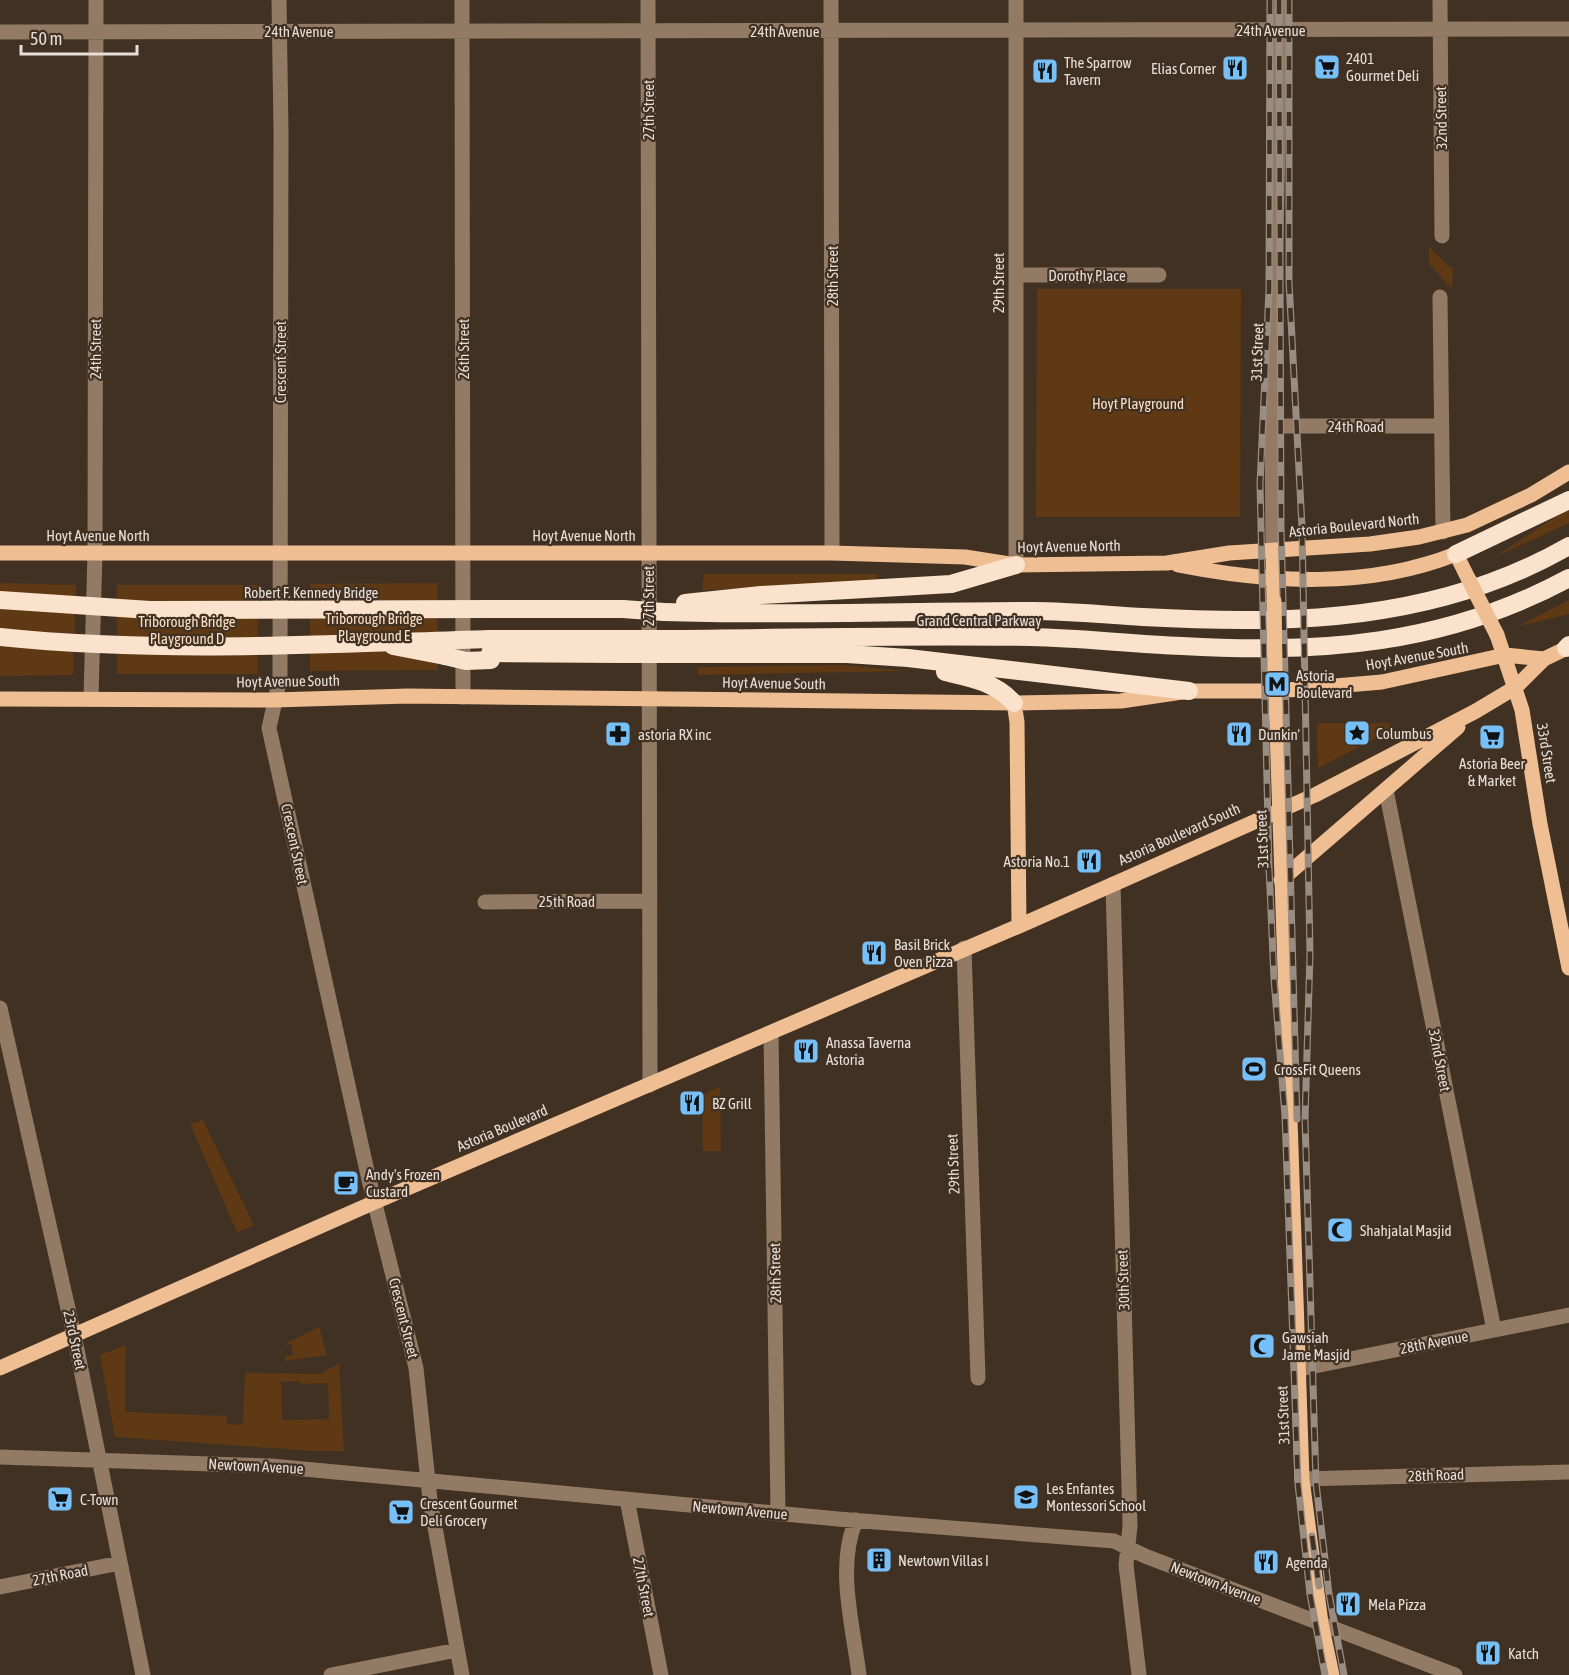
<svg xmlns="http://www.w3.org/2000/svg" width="1569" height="1675" font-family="'Asap Condensed',sans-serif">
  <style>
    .green { fill: #5e3914; fill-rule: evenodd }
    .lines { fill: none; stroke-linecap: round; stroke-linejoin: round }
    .minor { stroke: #927a65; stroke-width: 15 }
    .major { stroke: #efbe92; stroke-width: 15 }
    .highway { stroke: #fae2cd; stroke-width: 18 }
    .rail-casing { stroke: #998d82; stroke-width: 7 }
    .rail { stroke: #403123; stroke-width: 4.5; stroke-dasharray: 14; stroke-linecap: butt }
    .major-bridge { stroke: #efbe92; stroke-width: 15 }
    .highway-bridge { stroke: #fae2cd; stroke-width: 18 }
    .labels { text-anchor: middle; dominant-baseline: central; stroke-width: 4.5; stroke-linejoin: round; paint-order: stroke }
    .street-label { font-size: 15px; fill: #e8ded6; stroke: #403123 }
    .poi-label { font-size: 15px; fill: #e8ded6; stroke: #403123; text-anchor: start }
    .park-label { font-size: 15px; fill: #fcddc2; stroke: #403123 }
  </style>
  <rect width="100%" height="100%" fill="#403123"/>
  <path class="green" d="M1429,247L1451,268L1453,265L1452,289L1429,264Z
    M1037,289H1241L1240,517H1036Z
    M1569,508V523L1493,558Z
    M704,574H878L877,579L755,589L702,590Z
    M0,583L76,585L73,675L0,676Z
    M437,583L438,670L310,671V584Z
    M117,585H258L257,674H117Z
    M1569,600V614L1516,627Z
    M844,665L908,671L698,675V667Z
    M1317,723H1389L1391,731L1318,768Z
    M720,1087L721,1151H703L702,1095Z
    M203,1120L249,1215L254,1226L237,1232L190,1124Z
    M319,1327L327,1355L285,1361V1356L293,1355L291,1344L283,1345Z
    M126,1345L125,1412L227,1416L226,1423L238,1425L243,1423L245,1373L321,1374L339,1363L344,1451H314L115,1437L100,1355ZM299,1381L300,1384L328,1383L329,1419L282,1420L281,1382Z"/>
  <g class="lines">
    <path class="minor" d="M279,0L281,131L280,678L269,728L369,1180L416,1368L430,1500L462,1675
      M462,0L463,697
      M648,0L650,1085
      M831,0L832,553
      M1016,0V565
      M1440,0L1442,236
      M0,32L1569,29
      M1016,275H1159
      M1440,297L1443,532
      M1272,426H1440
      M1273,551L1272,426L1281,0
      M91,697L95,553L96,0
      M1386,790L1494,1330
      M1113,884L1130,1526L1126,1565L1139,1675
      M485,902L649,901
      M964,948L978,1378
      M0,1008L74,1335L143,1675
      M771,1033L778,1514
      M1300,1369L1569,1315
      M0,1457L271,1466L838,1519L1114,1541L1145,1556L1455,1675
      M1302,1479L1569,1472
      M627,1499L661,1675
      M856,1520C836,1567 853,1625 859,1675
      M0,1587L120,1563
      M331,1675L457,1650"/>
    <path class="major" d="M1273,551L1274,601
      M0,553H832L965,557L1016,565L1167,563L1229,553L1370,544L1419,537L1467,525L1531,495L1569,472
      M1178,565C1269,583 1368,589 1456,554L1469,580
      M1497,635L1522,710L1540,824L1569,968
      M1275,669L1302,1479L1321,1623L1332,1675
      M0,699L274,700L408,696L1014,703L1121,701L1189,691H1276L1382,682L1505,655L1544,659
      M1014,703L1017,722L1019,926
      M1281,880L1458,727
      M0,1368L375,1202L1019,926L1315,795L1476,711L1516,687L1544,659L1569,647"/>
    <path class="highway" d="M1456,554L1569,500
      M685,603L761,595L951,584L1016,565
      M491,609H623
      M664,612C787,616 910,611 1033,611C1070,611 1107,615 1143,617C1292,625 1437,622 1569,546
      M490,639H623
      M668,639C789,638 910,635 1031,637C1081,638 1131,644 1182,646C1320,654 1445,645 1569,578
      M393,646L445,656
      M1566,648L1569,645
      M490,653L624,654
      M668,654H847L908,658L1189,691
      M945,672C971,678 995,682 1014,703"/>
    <defs>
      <path id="rail" d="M1270,0L1269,289L1260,484L1269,867L1274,979L1285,1116L1298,1484L1310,1594L1325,1675
        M1279,0L1281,527L1297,1119
        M1289,0V282L1302,527L1310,954L1305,1119L1316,1483L1329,1594L1344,1675
        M1312,1536L1319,1586"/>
    </defs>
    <use href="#rail" class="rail-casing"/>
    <use href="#rail" class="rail"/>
    <path class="major-bridge" d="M1469,580L1497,635
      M1274,601L1275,669"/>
    <path class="highway-bridge" d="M0,600L150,610L491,609
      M623,609L664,612
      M0,637C163,654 326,644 490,639
      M623,639H668
      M624,654H668
      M445,656L466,661L491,660"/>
  </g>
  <defs>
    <symbol id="supermarket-square" viewBox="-11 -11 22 22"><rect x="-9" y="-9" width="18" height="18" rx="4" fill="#77bff7" stroke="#403123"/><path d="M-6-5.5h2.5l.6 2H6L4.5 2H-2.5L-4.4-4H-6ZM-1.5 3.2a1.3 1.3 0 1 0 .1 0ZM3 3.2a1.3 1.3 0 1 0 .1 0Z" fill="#111"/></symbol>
    <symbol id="restaurant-square" viewBox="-11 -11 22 22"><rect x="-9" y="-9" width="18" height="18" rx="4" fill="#77bff7" stroke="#403123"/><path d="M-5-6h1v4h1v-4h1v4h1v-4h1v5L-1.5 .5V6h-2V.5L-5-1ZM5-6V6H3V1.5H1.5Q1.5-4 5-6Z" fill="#111"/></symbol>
    <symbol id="metro-square" viewBox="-11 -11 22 22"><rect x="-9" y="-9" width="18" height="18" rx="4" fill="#77bff7" stroke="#403123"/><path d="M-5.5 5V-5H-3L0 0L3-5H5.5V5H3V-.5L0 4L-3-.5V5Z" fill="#111"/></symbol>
    <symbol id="sight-square" viewBox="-11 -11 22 22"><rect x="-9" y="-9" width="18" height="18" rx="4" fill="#77bff7" stroke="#403123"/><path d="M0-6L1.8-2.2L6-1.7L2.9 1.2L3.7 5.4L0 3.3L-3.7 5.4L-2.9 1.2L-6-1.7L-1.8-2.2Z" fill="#111"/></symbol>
    <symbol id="pharmacy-square" viewBox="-11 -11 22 22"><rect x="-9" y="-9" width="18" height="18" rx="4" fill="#77bff7" stroke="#403123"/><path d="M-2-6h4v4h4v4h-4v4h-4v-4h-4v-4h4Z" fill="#111"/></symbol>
    <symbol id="stadium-square" viewBox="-11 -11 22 22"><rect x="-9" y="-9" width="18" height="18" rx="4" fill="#77bff7" stroke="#403123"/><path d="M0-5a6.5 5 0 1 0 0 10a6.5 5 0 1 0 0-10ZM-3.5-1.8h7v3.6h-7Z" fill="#111"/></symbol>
    <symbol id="cafe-square" viewBox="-11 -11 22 22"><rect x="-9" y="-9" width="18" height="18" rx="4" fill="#77bff7" stroke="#403123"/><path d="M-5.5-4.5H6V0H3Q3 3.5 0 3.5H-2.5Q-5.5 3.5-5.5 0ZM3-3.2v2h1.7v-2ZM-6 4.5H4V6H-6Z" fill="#111"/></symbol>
    <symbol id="mosque-square" viewBox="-11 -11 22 22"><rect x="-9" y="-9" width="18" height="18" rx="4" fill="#77bff7" stroke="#403123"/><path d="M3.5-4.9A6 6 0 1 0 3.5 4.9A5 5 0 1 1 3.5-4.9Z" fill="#111"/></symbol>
    <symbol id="school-square" viewBox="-11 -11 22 22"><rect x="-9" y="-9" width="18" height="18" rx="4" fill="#77bff7" stroke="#403123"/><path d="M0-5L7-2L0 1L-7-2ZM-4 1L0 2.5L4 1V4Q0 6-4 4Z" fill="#111"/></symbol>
    <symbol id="building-square" viewBox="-11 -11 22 22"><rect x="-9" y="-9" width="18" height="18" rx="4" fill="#77bff7" stroke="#403123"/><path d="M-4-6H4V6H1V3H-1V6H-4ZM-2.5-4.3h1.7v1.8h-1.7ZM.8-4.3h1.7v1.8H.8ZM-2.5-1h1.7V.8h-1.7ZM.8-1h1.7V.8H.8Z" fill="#111"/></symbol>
  </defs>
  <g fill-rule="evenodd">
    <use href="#supermarket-square" x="1312" y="52" width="30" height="30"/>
    <use href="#restaurant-square" x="1220" y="53" width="30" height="30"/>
    <use href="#restaurant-square" x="1030" y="56" width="30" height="30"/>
    <use href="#metro-square" x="1262" y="669" width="30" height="30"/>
    <use href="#sight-square" x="1342" y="718" width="30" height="30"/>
    <use href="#pharmacy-square" x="603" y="719" width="30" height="30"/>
    <use href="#restaurant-square" x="1224" y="719" width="30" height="30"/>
    <use href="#supermarket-square" x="1477" y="722" width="30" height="30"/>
    <use href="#restaurant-square" x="1074" y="846" width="30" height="30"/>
    <use href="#restaurant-square" x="859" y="938" width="30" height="30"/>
    <use href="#restaurant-square" x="791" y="1036" width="30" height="30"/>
    <use href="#stadium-square" x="1239" y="1054" width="30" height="30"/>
    <use href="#restaurant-square" x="677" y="1088" width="30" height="30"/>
    <use href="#cafe-square" x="331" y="1168" width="30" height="30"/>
    <use href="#mosque-square" x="1325" y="1215" width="30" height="30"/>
    <use href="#mosque-square" x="1247" y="1331" width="30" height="30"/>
    <use href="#school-square" x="1011" y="1482" width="30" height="30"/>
    <use href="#supermarket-square" x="45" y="1484" width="30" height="30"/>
    <use href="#supermarket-square" x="386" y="1497" width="30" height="30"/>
    <use href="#building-square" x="864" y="1545" width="30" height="30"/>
    <use href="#restaurant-square" x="1251" y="1547" width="30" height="30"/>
    <use href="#restaurant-square" x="1333" y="1589" width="30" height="30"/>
    <use href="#restaurant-square" x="1473" y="1638" width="30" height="30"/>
  </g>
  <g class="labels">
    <g class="street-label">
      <text x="1271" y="30">24th Avenue</text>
      <text x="299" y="31">24th Avenue</text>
      <text x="785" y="31">24th Avenue</text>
      <text transform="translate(648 110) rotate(-90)">27th Street</text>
      <text transform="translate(1441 118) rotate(-91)">32nd Street</text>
      <text x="1087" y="275">Dorothy Place</text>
      <text transform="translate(832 276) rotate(-90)">28th Street</text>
      <text transform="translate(998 283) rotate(-90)">29th Street</text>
      <text transform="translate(95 349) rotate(-90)">24th Street</text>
      <text transform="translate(463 349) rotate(-90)">26th Street</text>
      <text transform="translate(1257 352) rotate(-88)">31st Street</text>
      <text transform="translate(280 362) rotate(-90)">Crescent Street</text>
      <text x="1356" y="426">24th Road</text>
      <text transform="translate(1354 525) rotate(-6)">Astoria Boulevard North</text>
      <text x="98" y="535">Hoyt Avenue North</text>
      <text x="584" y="535">Hoyt Avenue North</text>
      <text transform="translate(1069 546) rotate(-1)">Hoyt Avenue North</text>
      <text x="311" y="592">Robert F. Kennedy Bridge</text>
      <text transform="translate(648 596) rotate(-90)">27th Street</text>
      <text x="979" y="620">Grand Central Parkway</text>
      <text transform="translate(1417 656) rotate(-10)">Hoyt Avenue South</text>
      <text transform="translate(288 681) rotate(-1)">Hoyt Avenue South</text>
      <text transform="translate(774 683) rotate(1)">Hoyt Avenue South</text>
      <text transform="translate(1547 753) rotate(81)">33rd Street</text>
      <text transform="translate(1179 834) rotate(-24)">Astoria Boulevard South</text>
      <text transform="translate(1262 839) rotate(-92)">31st Street</text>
      <text transform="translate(295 844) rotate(78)">Crescent Street</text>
      <text x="567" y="901">25th Road</text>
      <text transform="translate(1440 1060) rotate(79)">32nd Street</text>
      <text transform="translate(502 1128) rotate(-23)">Astoria Boulevard</text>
      <text transform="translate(953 1164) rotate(-92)">29th Street</text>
      <text transform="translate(775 1273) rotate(-91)">28th Street</text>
      <text transform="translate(1123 1280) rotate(-92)">30th Street</text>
      <text transform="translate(404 1318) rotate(76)">Crescent Street</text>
      <text transform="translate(75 1340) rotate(78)">23rd Street</text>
      <text transform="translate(1434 1342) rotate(-11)">28th Avenue</text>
      <text transform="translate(1283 1415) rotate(-92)">31st Street</text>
      <text transform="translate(256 1466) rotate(3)">Newtown Avenue</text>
      <text transform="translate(1436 1475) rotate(-2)">28th Road</text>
      <text transform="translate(740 1510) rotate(5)">Newtown Avenue</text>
      <text transform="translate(60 1575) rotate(-11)">27th Road</text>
      <text transform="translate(1216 1583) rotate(21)">Newtown Avenue</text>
      <text transform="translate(644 1587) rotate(79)">27th Street</text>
    </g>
    <g class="poi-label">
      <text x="1346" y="58">2401<tspan x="1346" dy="17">Gourmet Deli</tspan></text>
      <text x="1064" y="62">The Sparrow<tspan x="1064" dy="17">Tavern</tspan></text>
      <text x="1216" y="68" text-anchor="end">Elias Corner</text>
      <text x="1296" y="675">Astoria<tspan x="1296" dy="17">Boulevard</tspan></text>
      <text x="1376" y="733">Columbus</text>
      <text x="638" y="734">astoria RX inc</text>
      <text x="1258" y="734">Dunkin'</text>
      <text x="1492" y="763" text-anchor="middle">Astoria Beer<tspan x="1492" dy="17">&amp; Market</tspan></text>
      <text x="1070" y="861" text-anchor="end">Astoria No.1</text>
      <text x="894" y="944">Basil Brick<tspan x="894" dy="17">Oven Pizza</tspan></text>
      <text x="826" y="1042">Anassa Taverna<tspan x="826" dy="17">Astoria</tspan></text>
      <text x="1274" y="1069">CrossFit Queens</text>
      <text x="712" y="1103">BZ Grill</text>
      <text x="366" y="1174">Andy's Frozen<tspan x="366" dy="17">Custard</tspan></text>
      <text x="1360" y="1230">Shahjalal Masjid</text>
      <text x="1282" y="1337">Gawsiah<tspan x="1282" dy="17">Jame Masjid</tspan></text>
      <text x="1046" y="1488">Les Enfantes<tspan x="1046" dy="17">Montessori School</tspan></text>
      <text x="80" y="1499">C-Town</text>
      <text x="420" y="1503">Crescent Gourmet<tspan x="420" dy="17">Deli Grocery</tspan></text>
      <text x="898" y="1560">Newtown Villas I</text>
      <text x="1286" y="1562">Agenda</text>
      <text x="1368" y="1604">Mela Pizza</text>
      <text x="1508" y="1653">Katch</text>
    </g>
    <g class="park-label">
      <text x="1138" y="403">Hoyt Playground</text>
      <text x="374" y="618">Triborough Bridge<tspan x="374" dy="17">Playground E</tspan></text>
      <text x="187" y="621">Triborough Bridge<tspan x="187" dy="17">Playground D</tspan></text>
    </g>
  </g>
  <path d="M21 45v9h116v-9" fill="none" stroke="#e8ded6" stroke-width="3"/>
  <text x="30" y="45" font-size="18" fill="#e8ded6" stroke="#403123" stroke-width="4.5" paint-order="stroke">50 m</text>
</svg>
